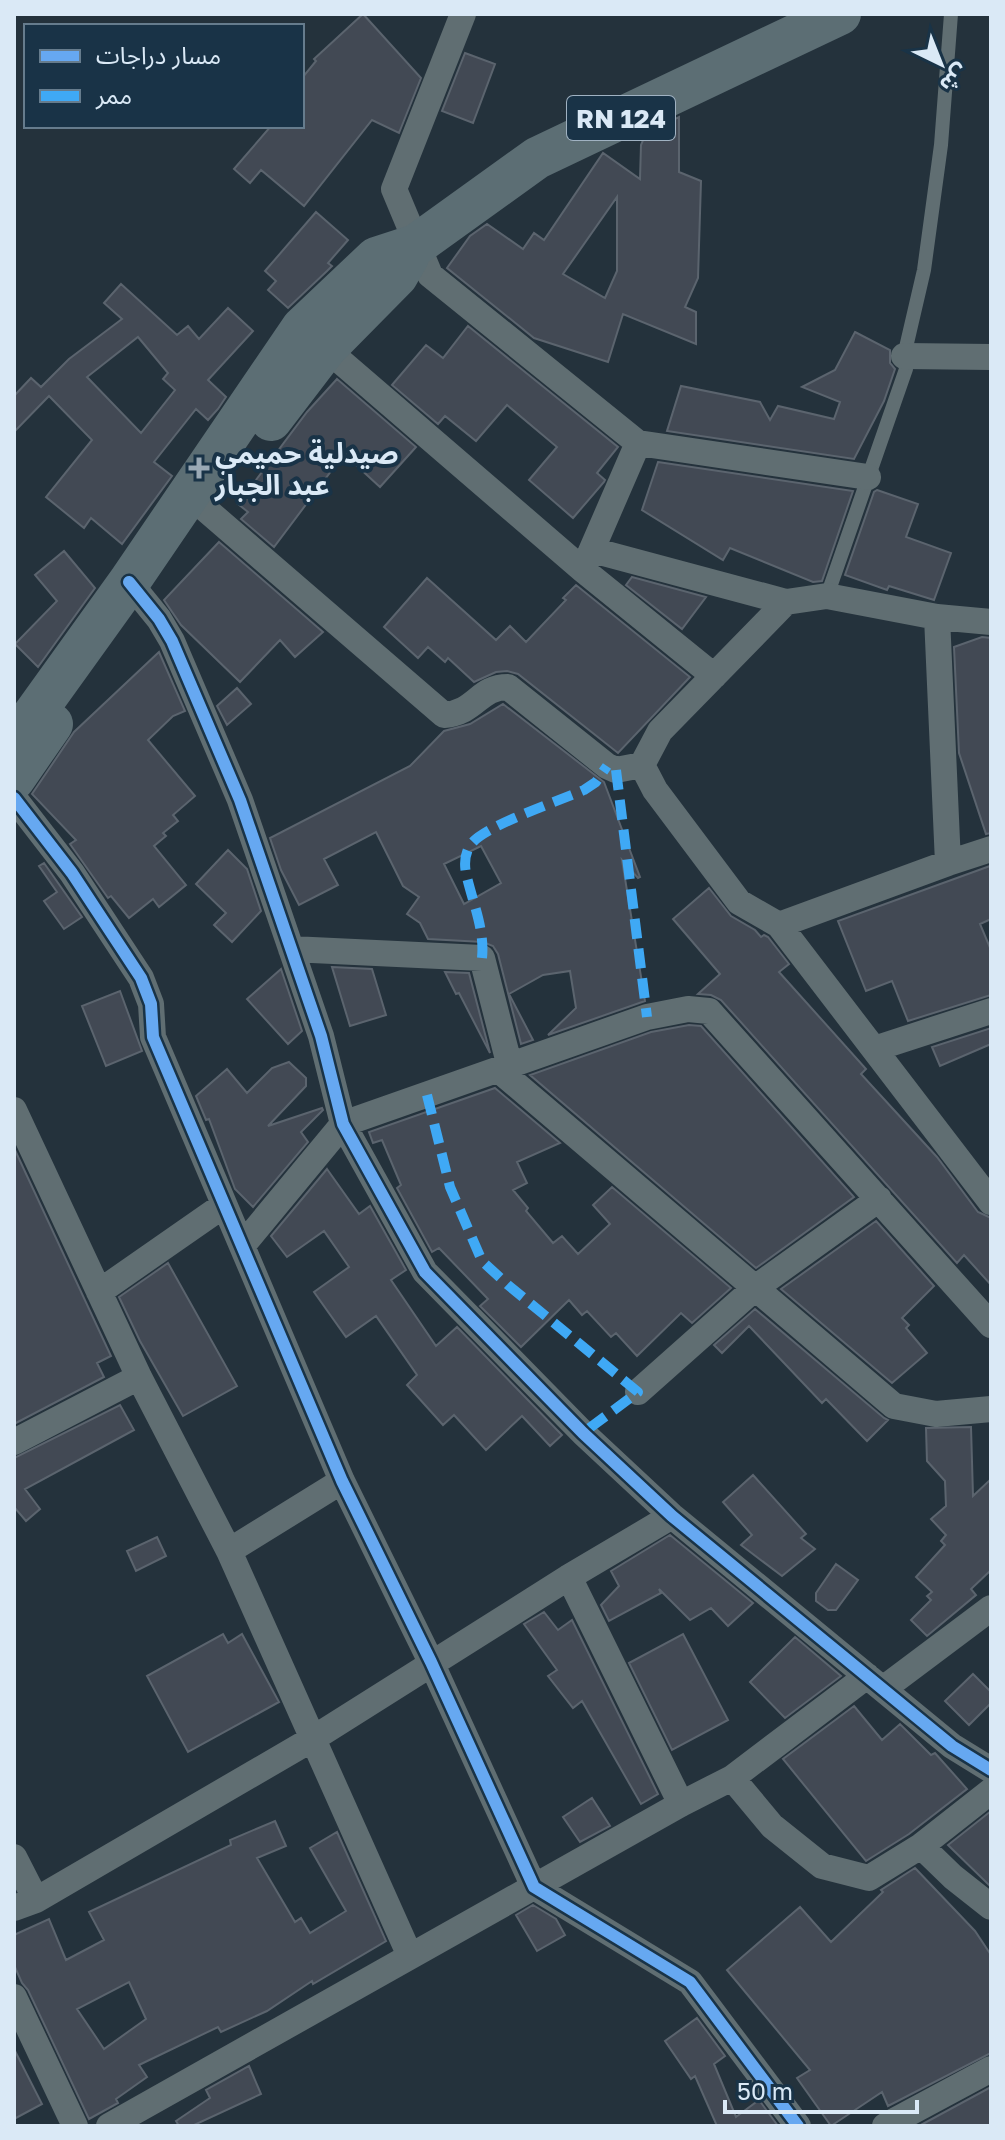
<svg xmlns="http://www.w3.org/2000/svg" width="1005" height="2140" font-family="'Golos Text','Noto Sans Arabic',sans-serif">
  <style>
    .building { fill: #424954; stroke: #5b646e; stroke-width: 2; fill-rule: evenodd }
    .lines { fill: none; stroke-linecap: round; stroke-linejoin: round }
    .lane { stroke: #606e72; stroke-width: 14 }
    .street { stroke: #606e72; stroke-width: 26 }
    .primary { stroke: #5c6e74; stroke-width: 42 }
    .quiet { stroke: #3fa9f5; stroke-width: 10; stroke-dasharray: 20 10; stroke-linecap: butt }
    .cycleway-casing { stroke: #193347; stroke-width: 17 }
    .cycleway { stroke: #66a8f1; stroke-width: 12 }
    .poi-dot { fill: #9aa9b5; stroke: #193347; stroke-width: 3 }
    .labels { text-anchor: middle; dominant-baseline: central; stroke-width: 8; stroke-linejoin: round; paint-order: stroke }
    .shield { fill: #193347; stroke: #a0b2c2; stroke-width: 2 }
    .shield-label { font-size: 26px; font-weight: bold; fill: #dae9f6 }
    .poi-label { font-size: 28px; font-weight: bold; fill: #dae9f6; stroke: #193347; text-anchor: start }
  </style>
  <rect width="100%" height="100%" fill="#24323c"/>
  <path class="building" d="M363,14L421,78L399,133L372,120L304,206L261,170L250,183L234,169L271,126H302V78L316,61L314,59Z
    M465,53L495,64L473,123L442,111Z
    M679,117V172L701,181L698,278L685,307L696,312V344L623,314L608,362L534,338L447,268L470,236L487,224L523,249L534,233L544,240L603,153L640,179L641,145L646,133ZM617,197V271L605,298L563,274Z
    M316,212L348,240L328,263L332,266L327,271L288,308L268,290L276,281L265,271Z
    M121,284L177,335L188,326L199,339L228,308L253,331L208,380L226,397L218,409L208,420L196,409L154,462L172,476L122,544L91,518L84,528L46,497L92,440L49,396L14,432V396L31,378L41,387L69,359L122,319L104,303ZM138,337L168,373L163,379L175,390L141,433L87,377Z
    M468,326L618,447L597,473L605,480L604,482L573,518L529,480L557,447L507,405L476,441L445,416L438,424L392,385L426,345L443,358Z
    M855,332L890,350V363L895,369L884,401L854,459L667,431L681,386L760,402L770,420L778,406L834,419L840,402L802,387L835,370Z
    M337,379L416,447L380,487L344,454L274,547L241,519L248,512L238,504L307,412Z
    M658,462L853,491L822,581L813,582L730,548L723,560L642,510Z
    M877,490L918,504L906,537L951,553L934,600L889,586L887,590L845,575L874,492Z
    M219,542L323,632L295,657L280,640L240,682L181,625L164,600Z
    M64,551L95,588L38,667L15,644L57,601L35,575Z
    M632,577L706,597L682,629L626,585Z
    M427,578L496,640L510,626L526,642L566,600L563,598L576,585L690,677L618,753L518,674L507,671L496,672L474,682L448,658L445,662L428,647L418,658L384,627Z
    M982,637L991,638V833L986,834L959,753L954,647Z
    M159,652L185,711L173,716L148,740L195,796L173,815L178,821L163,833L166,836L154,846L186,885L159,907L153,899L129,918L111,896L108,898L70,844L76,840L32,794L74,732Z
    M237,688L251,704L227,725L217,706Z
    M503,704L604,782L640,877L638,878L622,860L645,1001L548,1035L576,1008L570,971L543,975L509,994L533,1040L521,1044L498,954L493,946L483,942L428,939L420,923L407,914L419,897L403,886L376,832L324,859L338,885L299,905L281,870L270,838L410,766L444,731L470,724ZM481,846L501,883L464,904L444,864Z
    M228,850L247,869L261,911L232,942L214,925L226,913L196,884Z
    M44,863L82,917L64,929L44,901L57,892L39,866Z
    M990,866L991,919L980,924L991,950V995L908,1021L892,981L866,991L838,921Z
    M709,888L731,916L755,930L761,937L764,935L768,937L789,964L779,972L866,1069L861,1074L937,1157L978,1212L991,1218V1285L964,1255L957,1263L721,1000L711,995L698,994L720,974L673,919Z
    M332,967L372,969L386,1015L350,1026Z
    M281,969L302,1031L288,1044L247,999Z
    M445,972L469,973L490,1053L459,993L456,994Z
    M120,991L142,1051L106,1066L82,1006Z
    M689,1025L701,1026L854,1197L756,1268L530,1075L651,1032Z
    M991,1028V1044L940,1066L932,1047Z
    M289,1062L306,1078V1086L268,1126L322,1108L323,1110L301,1132L308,1142L253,1207L235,1189L209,1119L206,1120L196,1096L227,1069L247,1093L272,1068Z
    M495,1088L560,1143L517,1162L527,1183L513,1190L528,1208L526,1211L553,1243L562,1236L578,1254L610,1224L593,1205L612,1187L731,1288L692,1323L681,1313L637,1356L616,1333L611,1337L587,1311L582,1315L569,1300L521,1347L480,1306L488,1299L439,1248L432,1252L397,1188L401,1185L382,1140L373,1143L369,1132Z
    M14,1148L111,1356L97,1363L104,1377L14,1424Z
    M327,1169L359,1214L370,1206L406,1270L391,1280L436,1346L457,1327L562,1435L550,1446L522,1416L486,1450L454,1415L443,1425L407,1385L417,1375L376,1316L346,1337L314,1292L349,1267L324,1231L287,1257L271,1236Z
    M876,1221L934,1286L902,1318L909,1325L906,1328L927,1353L892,1383L781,1289Z
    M168,1263L237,1386L183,1416L140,1341L119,1297Z
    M755,1309L884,1418L888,1420L867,1441L826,1399L822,1403L749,1326L722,1353L714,1345Z
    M120,1405L134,1430L25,1489L40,1509L26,1521L14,1507V1458Z
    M971,1427L973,1496L991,1479V1570L971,1589L976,1595L927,1636L911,1620L931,1600L927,1596L932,1592L916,1577L945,1545L941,1541L946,1535L931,1519L946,1506L945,1481L927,1461L926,1428Z
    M753,1475L806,1534L801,1538L815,1549L782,1576L741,1545L752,1535L723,1502Z
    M670,1535L753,1603L728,1626L711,1608L690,1620L659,1589L661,1593L609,1621L601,1605L619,1586L611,1571Z
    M157,1537L166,1556L136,1571L127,1551Z
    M836,1564L858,1580L836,1610H828L816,1601V1593Z
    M544,1612L558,1630L572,1620L658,1794L641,1804L582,1701L573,1708L548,1676L557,1670L524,1624Z
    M223,1634L228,1643L242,1634L279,1702L188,1752L147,1676Z
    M683,1634L728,1720L672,1750L629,1663Z
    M795,1637L841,1676L785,1718L750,1682Z
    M973,1674L991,1692V1703L969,1725L945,1701Z
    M854,1706L882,1740L900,1724L931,1755L935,1753L967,1789L909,1834L866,1861L783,1759Z
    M592,1798L610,1826L580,1842L563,1817Z
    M991,1811V1887L948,1845Z
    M275,1821L286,1846L257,1858L295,1922L301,1918L310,1933L346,1911L310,1848L337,1832L386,1941L313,1984L312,1981L267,2011L221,2032L218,2027L139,2065L147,2077L116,2099L118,2103L89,2119L28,1990L22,1983L14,1965V1935L49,1919L66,1960L104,1940L89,1912L231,1845L230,1840ZM129,1982L146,2019L104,2049L77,2009Z
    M915,1868L975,1931L991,1955V2053L888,2106L882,2092L831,2126L797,2078L810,2070L727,1970L800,1907L831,1942L883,1892L881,1890Z
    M533,1905L556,1919L565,1935L537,1951L516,1915Z
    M697,2018L725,2056L714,2064L736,2117L759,2100L778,2126H717L695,2076L691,2079L665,2041Z
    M14,2049L42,2104L14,2119Z
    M249,2066L261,2094L192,2126H179L176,2121L210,2098L206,2090Z
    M991,2087V2126H919Z"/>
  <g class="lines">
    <path class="lane" d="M827,596L906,369L904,356L924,270L941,145L951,14"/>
    <path class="street" d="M463,14L394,189L430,275L638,443L868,477
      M317,341L583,570L714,676
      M904,356L991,357
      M204,508L444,715C477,712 478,687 508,687L607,766L616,770L642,765
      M592,550L786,602
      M586,563L638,443
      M129,582L159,619L172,641L240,800L321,1036L343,1124L425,1272L583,1433L672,1516L952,1746L991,1770
      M991,622L937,617L827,596L786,602L660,731L642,765L655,790L739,902L779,925L991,1202
      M14,798L72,873L141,978L151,1004L153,1037L342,1481L431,1662L534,1887L690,1982L798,2126
      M948,863L991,849
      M779,925L948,863L937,617
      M291,949L482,958L510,1067
      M874,1049L991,1011
      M500,1071L894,1406L936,1414L991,1409
      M14,1110L139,1377L229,1551L410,1956
      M242,1246L343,1124L647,1017L688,1009L709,1011L991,1325
      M99,1292L224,1205
      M638,1392L755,1288L879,1199
      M14,1442L139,1377
      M229,1551L342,1481
      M569,1577L681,1804
      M883,1689L991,1608
      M732,1778L772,1826L822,1866L869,1878L921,1846L991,1791
      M921,1846L953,1877L991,1907
      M14,1857L36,1900
      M14,1908L36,1900L314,1738L569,1577L672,1516
      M14,1997L75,2126
      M109,2126L681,1804L732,1778L867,1676
      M885,2126L991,2069"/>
    <path class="primary" d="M271,420L326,348L397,276L408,257
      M14,742L129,582L302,328L376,258L416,245L537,158L840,14
      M14,779L52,724"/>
    <path class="quiet" d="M616,770L647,1017
      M482,958C485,929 472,901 466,873C464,863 465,851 472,843C487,825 559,801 584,790L596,782L607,766
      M427,1095L450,1187L482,1261L508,1285L638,1392L583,1433"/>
    <defs>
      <path id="cycleway" d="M129,582L159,619L172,641L240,800L321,1036L343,1124L425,1272L583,1433L672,1516L952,1746L991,1770
        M14,798L72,873L141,978L151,1004L153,1037L342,1481L431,1662L534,1887L690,1982L798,2126"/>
    </defs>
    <use href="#cycleway" class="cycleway-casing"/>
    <use href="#cycleway" class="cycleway"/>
  </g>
  <path class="poi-dot" d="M195 456h8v8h8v8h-8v8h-8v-8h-8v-8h8z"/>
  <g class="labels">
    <rect class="shield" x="567" y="96" width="108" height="44" rx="6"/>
    <g class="shield-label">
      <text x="621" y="118">RN 124</text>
    </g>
    <g class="poi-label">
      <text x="215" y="452">صيدلية حميمي<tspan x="215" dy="32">عبد الجبار</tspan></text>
    </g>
  </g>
  <rect width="1005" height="2140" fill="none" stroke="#dae9f6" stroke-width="32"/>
  <rect x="24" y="24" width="280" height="104" fill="#193347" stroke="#667c8d" stroke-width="2"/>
  <rect x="40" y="50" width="40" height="12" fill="#66a8f1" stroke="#667c8d" stroke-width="2"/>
  <text x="96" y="64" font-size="24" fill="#dae9f6">مسار دراجات</text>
  <rect x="40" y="90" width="40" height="12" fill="#3fa9f5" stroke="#667c8d" stroke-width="2"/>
  <text x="96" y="104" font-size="24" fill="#dae9f6">ممر</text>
  <g transform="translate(941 64) rotate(137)" stroke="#193347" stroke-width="6" paint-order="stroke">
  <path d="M0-6L14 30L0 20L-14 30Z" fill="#dae9f6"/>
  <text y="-12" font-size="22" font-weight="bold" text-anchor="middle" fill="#dae9f6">ش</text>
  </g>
  <path d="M725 2100v12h192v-12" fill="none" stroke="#dae9f6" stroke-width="4"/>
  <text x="737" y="2100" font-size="24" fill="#dae9f6" stroke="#193347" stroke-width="6" paint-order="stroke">50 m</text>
</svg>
